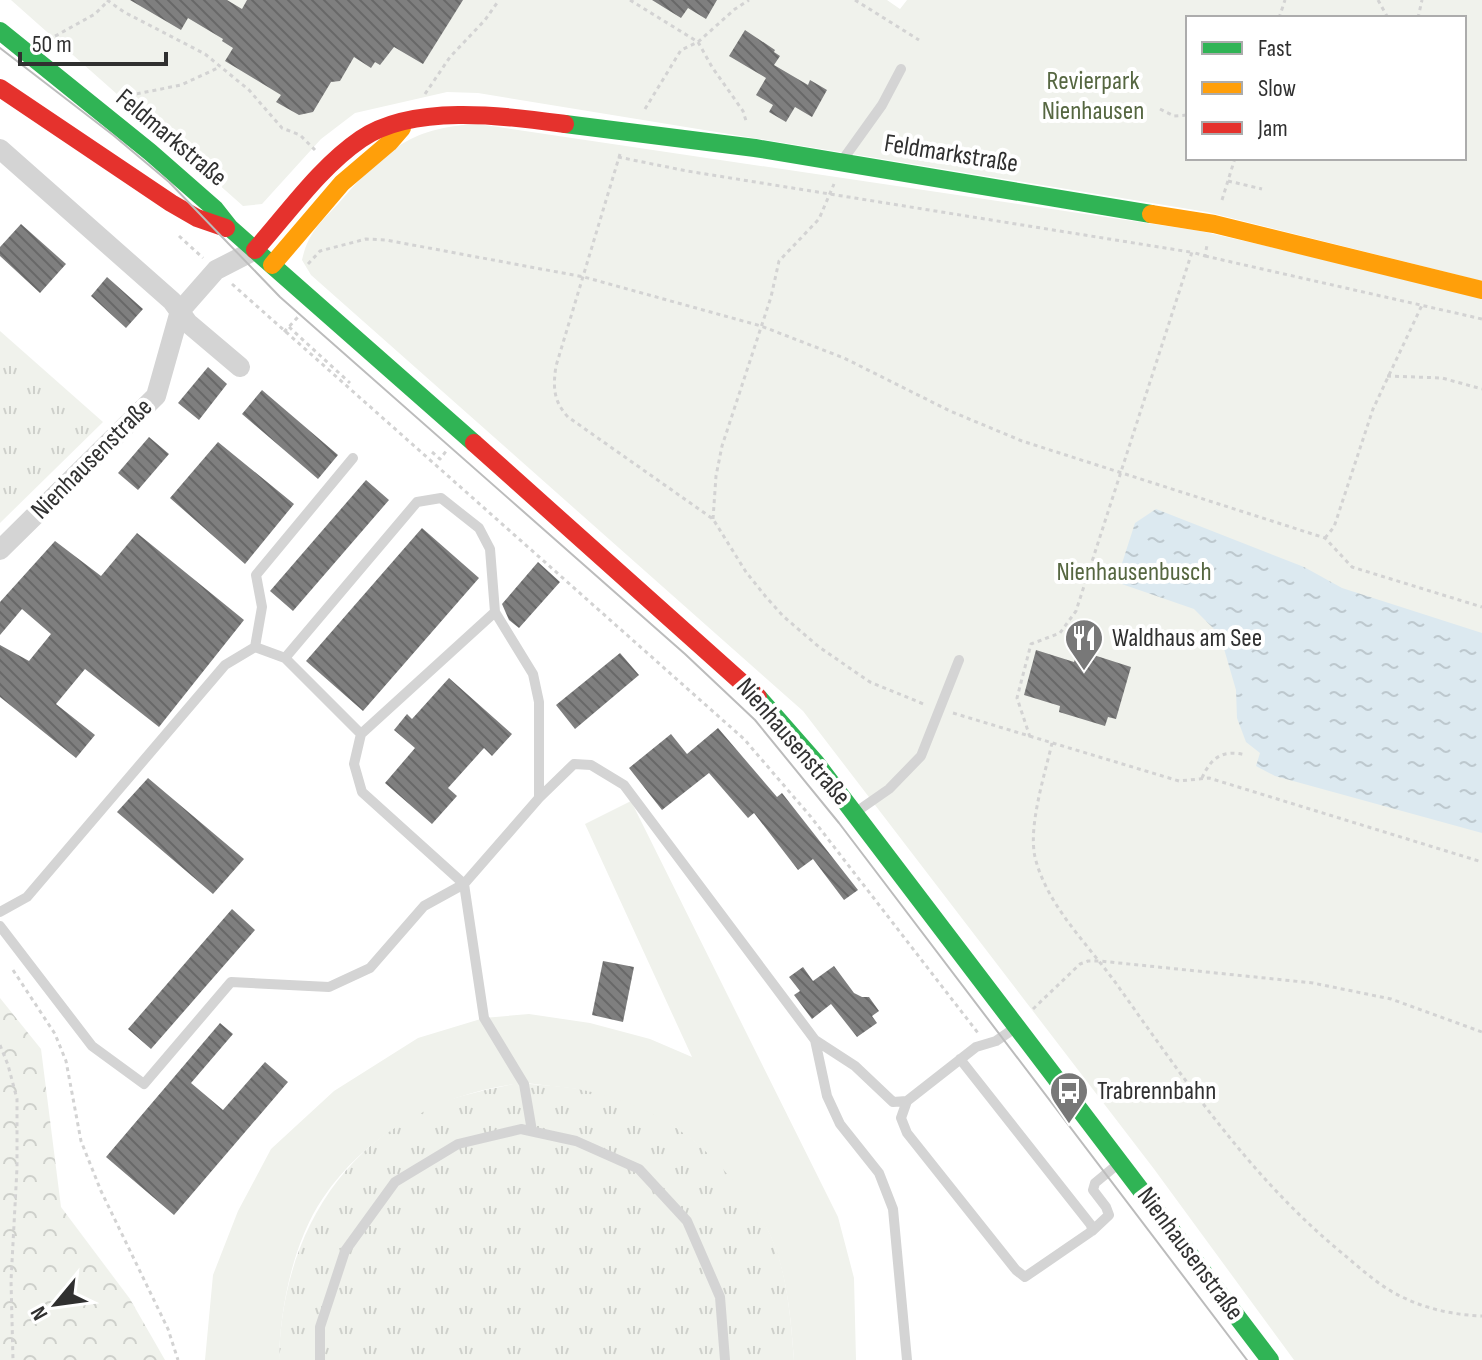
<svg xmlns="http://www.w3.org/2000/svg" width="1482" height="1360" font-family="'Sofia Sans Condensed',sans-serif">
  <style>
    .grass { fill: url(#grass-tufts) }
    .forest { fill: url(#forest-crowns) }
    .park { fill: #f0f2ec; fill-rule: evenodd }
    .water { fill: url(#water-ripples) }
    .building { fill: url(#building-back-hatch) }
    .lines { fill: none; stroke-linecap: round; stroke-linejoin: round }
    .path { stroke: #d3d3d3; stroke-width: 3; stroke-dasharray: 4 4; stroke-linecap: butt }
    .lane { stroke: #d4d4d4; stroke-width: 10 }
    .street { stroke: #d4d4d4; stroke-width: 20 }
    .fast { stroke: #30b455; stroke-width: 18 }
    .slow { stroke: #ff9f0a; stroke-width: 18 }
    .jam { stroke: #e5322d; stroke-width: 18 }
    .tram { stroke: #bcbcbc; stroke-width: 2 }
    .labels { text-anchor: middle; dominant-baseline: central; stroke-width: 8; stroke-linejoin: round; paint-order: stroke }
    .park-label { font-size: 26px; fill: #566741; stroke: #fff }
    .street-label { font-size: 26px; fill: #303030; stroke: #fff }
    .poi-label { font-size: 26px; fill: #303030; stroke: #fff; text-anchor: start }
  </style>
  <defs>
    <pattern id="grass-tufts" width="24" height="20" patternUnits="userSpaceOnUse" patternTransform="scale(2)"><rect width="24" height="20" fill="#f0f2ec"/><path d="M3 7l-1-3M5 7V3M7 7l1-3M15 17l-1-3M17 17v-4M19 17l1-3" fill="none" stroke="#ced0cb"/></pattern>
    <pattern id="forest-crowns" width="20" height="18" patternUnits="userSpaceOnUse" patternTransform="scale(2)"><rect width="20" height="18" fill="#f0f2ec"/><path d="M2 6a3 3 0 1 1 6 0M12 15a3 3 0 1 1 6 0" fill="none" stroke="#ced0cb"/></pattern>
    <pattern id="water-ripples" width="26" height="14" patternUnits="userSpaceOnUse" patternTransform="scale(2)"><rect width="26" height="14" fill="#dce9f0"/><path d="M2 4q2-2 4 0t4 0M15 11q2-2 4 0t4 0" fill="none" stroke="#bdc8ce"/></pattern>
    <pattern id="building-back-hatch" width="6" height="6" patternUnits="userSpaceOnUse" patternTransform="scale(2)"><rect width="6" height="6" fill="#7f7f7f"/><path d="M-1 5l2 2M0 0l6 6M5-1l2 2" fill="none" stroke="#686868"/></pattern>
  </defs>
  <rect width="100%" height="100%" fill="#fff"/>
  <path class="grass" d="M0,331L103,422L0,523Z
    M518,1083C549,1086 583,1087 614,1096C679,1116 751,1182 775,1246C788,1281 791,1323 794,1360H279C281,1257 325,1163 418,1113C448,1097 485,1090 518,1083Z"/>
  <path class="forest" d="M0,998L41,1049L61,1207L130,1299L165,1360H0Z"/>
  <path class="park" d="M11,0H887L900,9L907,0H1482V281L1207,212L478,93L447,92L355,113L321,139L262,204L243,206ZM1188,18H1464V158H1188Z
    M478,124L1200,231L1482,295V1360H1294L1154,1169L803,711L311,275L302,260C308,233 320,223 338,204C382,154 407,127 478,124Z
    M631,801L838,1217L854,1278L856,1360H794C791,1322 788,1283 775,1247C764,1217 742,1190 721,1167C676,1117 617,1091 551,1086C539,1085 526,1082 515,1084C439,1094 366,1134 323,1198C293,1242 280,1308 279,1360H205L213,1275L238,1211L271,1149L334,1091L418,1038L484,1018L529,1014L590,1023L650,1039L692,1057L585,824Z"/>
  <path class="water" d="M1156,509L1304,567L1342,588L1482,633V833L1275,776L1256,766L1260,753L1246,742L1237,718L1236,690L1220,635L1194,609L1116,582L1135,523Z"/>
  <path class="building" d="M130,0H227L242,9L247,0H463L423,64L394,47L380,65L375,62L371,68L354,57L340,81L331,82L313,112L299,115L276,102L281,95L225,61L233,48L222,41L223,39L188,18L181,30Z
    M652,0H717L706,19L688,8L681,18Z
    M745,30L775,50L774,52L780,56L774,65L808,85L810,80L827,90L812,117L795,107L786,122L769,112L773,105L756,95L766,78L729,56Z
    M21,224L66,264L40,293L0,256V247Z
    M107,277L143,309L126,328L91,296Z
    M208,367L227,384L199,420L178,403Z
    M262,390L338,455L318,479L242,414Z
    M149,437L169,454L138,490L118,473Z
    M218,442L294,504L245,564L170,498Z
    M366,480L389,500L293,611L270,591Z
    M422,528L479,578L363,711L306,661Z
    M137,533L244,620L159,727L85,669L56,704L95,735L76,758L0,697V645L29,661L51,634L22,609L0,635V602L55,541L101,576Z
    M538,562L560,582L519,628L509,620L502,604Z
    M1036,650L1074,662L1078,650L1131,667L1116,719L1108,717L1105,726L1059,712L1060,706L1024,695Z
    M620,653L639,675L575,729L556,705Z
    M449,678L512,734L492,756L484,748L448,788L457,796L432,824L385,783L415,748L394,730L407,714L412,719Z
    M718,728L777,797L782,793L858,890L844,900L813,859L798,870L754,813L748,818L709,773L662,810L629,768L671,734L687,754Z
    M148,778L244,859L213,894L117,812Z
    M232,909L255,930L151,1049L128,1029Z
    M603,961L634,967L623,1022L592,1015Z
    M834,966L854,993L862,997H869L879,1011L872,1016L877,1023L857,1037L831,1004L812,1019L794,995L800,991L789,977L803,967L813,981Z
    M220,1023L233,1034L191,1083L223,1110L265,1062L288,1082L174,1215L106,1157Z"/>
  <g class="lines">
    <path class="path" d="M107,0L124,12L205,54L249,90L282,128L300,135L315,150
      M630,0L698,42L712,67L743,111L747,124
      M855,0L919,40
      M1378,0L1388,18
      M1279,18L1285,0
      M1418,18L1422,0
      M48,40L95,14L108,1
      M425,94L450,57L485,20L499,0
      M121,97L181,85L220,67
      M645,109L681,50L698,42L735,9L749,0
      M1160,109L1174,116L1188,115
      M620,154L556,366C553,386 553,401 568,417L713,519L746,572L766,597L783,616L819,647L870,682L926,705
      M618,157L687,171L1190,252
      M1228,181L1262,189
      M1222,200L1235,158
      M179,236L203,258
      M1205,256L1482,319
      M308,264L320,251L366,239L386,240L584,277L761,326L844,358L950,411L1022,441L1325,538L1352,567L1482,607
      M232,284L744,739L811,817L978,1033
      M289,327L350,383
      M284,332L298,317
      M1387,376L1442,378L1482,389
      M432,452L440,459L447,450
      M713,519L716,476L722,446L771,297L779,261L819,219L834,184
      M1325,538L1334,527L1373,409L1423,303
      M953,713L1179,781L1209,778L1482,862
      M1030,737L1017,698L1031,644L1060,633L1076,611L1192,252L1205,256L1207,245
      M1052,743C1045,774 1028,826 1035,857C1047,907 1091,947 1120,989C1187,1083 1252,1179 1342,1253C1360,1268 1378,1285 1400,1296C1426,1309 1454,1315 1482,1316
      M1202,778C1211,758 1222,749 1246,755
      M13,970L55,1034L66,1061L81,1141L101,1191L168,1329L178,1360
      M1033,1009L1080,964L1088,961H1100L1313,983L1391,999L1482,1032
      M0,1045L8,1065L17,1099V1168L11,1281L13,1360"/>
    <path class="lane" d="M844,158L882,105L901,69
      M255,647L262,607L256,575L353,458
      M285,658L417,502L441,498L479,528L490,549L495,612L533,674L539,702V798
      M361,734L495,612
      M856,812L889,789L921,756L959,660
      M0,912L27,897L225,665L255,647L285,658L361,734L354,764L362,792L464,884L484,1018L524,1084L532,1131
      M0,926L92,1046L144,1084L231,982L329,987L370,968L424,906L464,884L539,798L574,764L591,765L624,785L815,1040L827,1096L840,1124L879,1173L893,1209L907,1360
      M815,1040L855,1066L893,1102L907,1101L976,1047L996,1041L1015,1028
      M907,1101L901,1118L907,1133L1016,1270L1025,1277L1092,1231L1091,1225L960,1059
      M1092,1231L1109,1215L1106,1207L1093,1190L1095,1183L1118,1164
      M320,1360V1327L345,1251L395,1182L458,1144L521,1129L576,1141L639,1169L687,1221L720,1297L725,1360"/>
    <path class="street" d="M0,149L172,301L188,323L240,367
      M0,550L156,396L180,311L216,270L255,250"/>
    <path class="fast" d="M0,31L150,152L215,209L230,228L474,443
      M565,124L755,148L1151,214
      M758,697L816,763L1270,1360"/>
    <path class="slow" d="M1151,214L1214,224L1482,290
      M272,265L342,183L389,143L402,128"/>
    <path class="jam" d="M0,88L171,203L197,218L226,228
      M255,250C288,213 320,167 361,139C414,103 505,116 565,124
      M474,443L758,697"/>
    <path class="tram" d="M0,48L113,135L169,182L280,297L685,654L755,720L839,823L1247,1360"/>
  </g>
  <defs>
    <symbol id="restaurant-pin" viewBox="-11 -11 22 30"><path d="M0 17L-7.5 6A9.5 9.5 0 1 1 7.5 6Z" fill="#787878" stroke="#fff"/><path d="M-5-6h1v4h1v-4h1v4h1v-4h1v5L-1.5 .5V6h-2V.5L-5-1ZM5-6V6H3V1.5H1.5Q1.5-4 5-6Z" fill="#fff"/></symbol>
    <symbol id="bus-pin" viewBox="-11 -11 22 30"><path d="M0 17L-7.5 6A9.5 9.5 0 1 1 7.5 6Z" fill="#787878" stroke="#fff"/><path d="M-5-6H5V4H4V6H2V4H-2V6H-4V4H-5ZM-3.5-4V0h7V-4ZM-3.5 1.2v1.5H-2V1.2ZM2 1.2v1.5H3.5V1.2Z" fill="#fff"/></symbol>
  </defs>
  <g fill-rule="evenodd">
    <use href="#restaurant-pin" x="1062" y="616" width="44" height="60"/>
    <use href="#bus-pin" x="1047" y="1069" width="44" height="60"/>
  </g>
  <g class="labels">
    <g class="park-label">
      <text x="1093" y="81">Revierpark<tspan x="1093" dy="30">Nienhausen</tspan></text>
      <text x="1134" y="572">Nienhausenbusch</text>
    </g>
    <g class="street-label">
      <text transform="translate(171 138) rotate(40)">Feldmarkstraße</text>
      <text transform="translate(951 154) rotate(9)">Feldmarkstraße</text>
      <text transform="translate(92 459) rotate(-45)">Nienhausenstraße</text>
      <text transform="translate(793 742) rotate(49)">Nienhausenstraße</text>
      <text transform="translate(1190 1254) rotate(53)">Nienhausenstraße</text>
    </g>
    <g class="poi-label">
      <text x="1112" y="638">Waldhaus am See</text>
      <text x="1097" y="1091">Trabrennbahn</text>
    </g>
  </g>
  <rect x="1186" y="16" width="280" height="144" fill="#ffffff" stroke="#acacac" stroke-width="2"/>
  <rect x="1202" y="42" width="40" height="12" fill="#30b455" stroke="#acacac" stroke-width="2"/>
  <text x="1258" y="56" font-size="24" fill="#303030">Fast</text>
  <rect x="1202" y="82" width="40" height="12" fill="#ff9f0a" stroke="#acacac" stroke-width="2"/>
  <text x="1258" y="96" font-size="24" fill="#303030">Slow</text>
  <rect x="1202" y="122" width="40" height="12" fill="#e5322d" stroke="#acacac" stroke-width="2"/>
  <text x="1258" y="136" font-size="24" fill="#303030">Jam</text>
  <g transform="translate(56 1304) rotate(241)" stroke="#ffffff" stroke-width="6" paint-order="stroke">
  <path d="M0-6L14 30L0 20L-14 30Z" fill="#303030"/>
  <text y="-12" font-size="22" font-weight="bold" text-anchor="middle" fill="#303030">N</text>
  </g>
  <path d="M20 52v12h146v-12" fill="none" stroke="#303030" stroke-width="4"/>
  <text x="32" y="52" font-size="24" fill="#303030" stroke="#ffffff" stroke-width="6" paint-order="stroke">50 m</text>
</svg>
